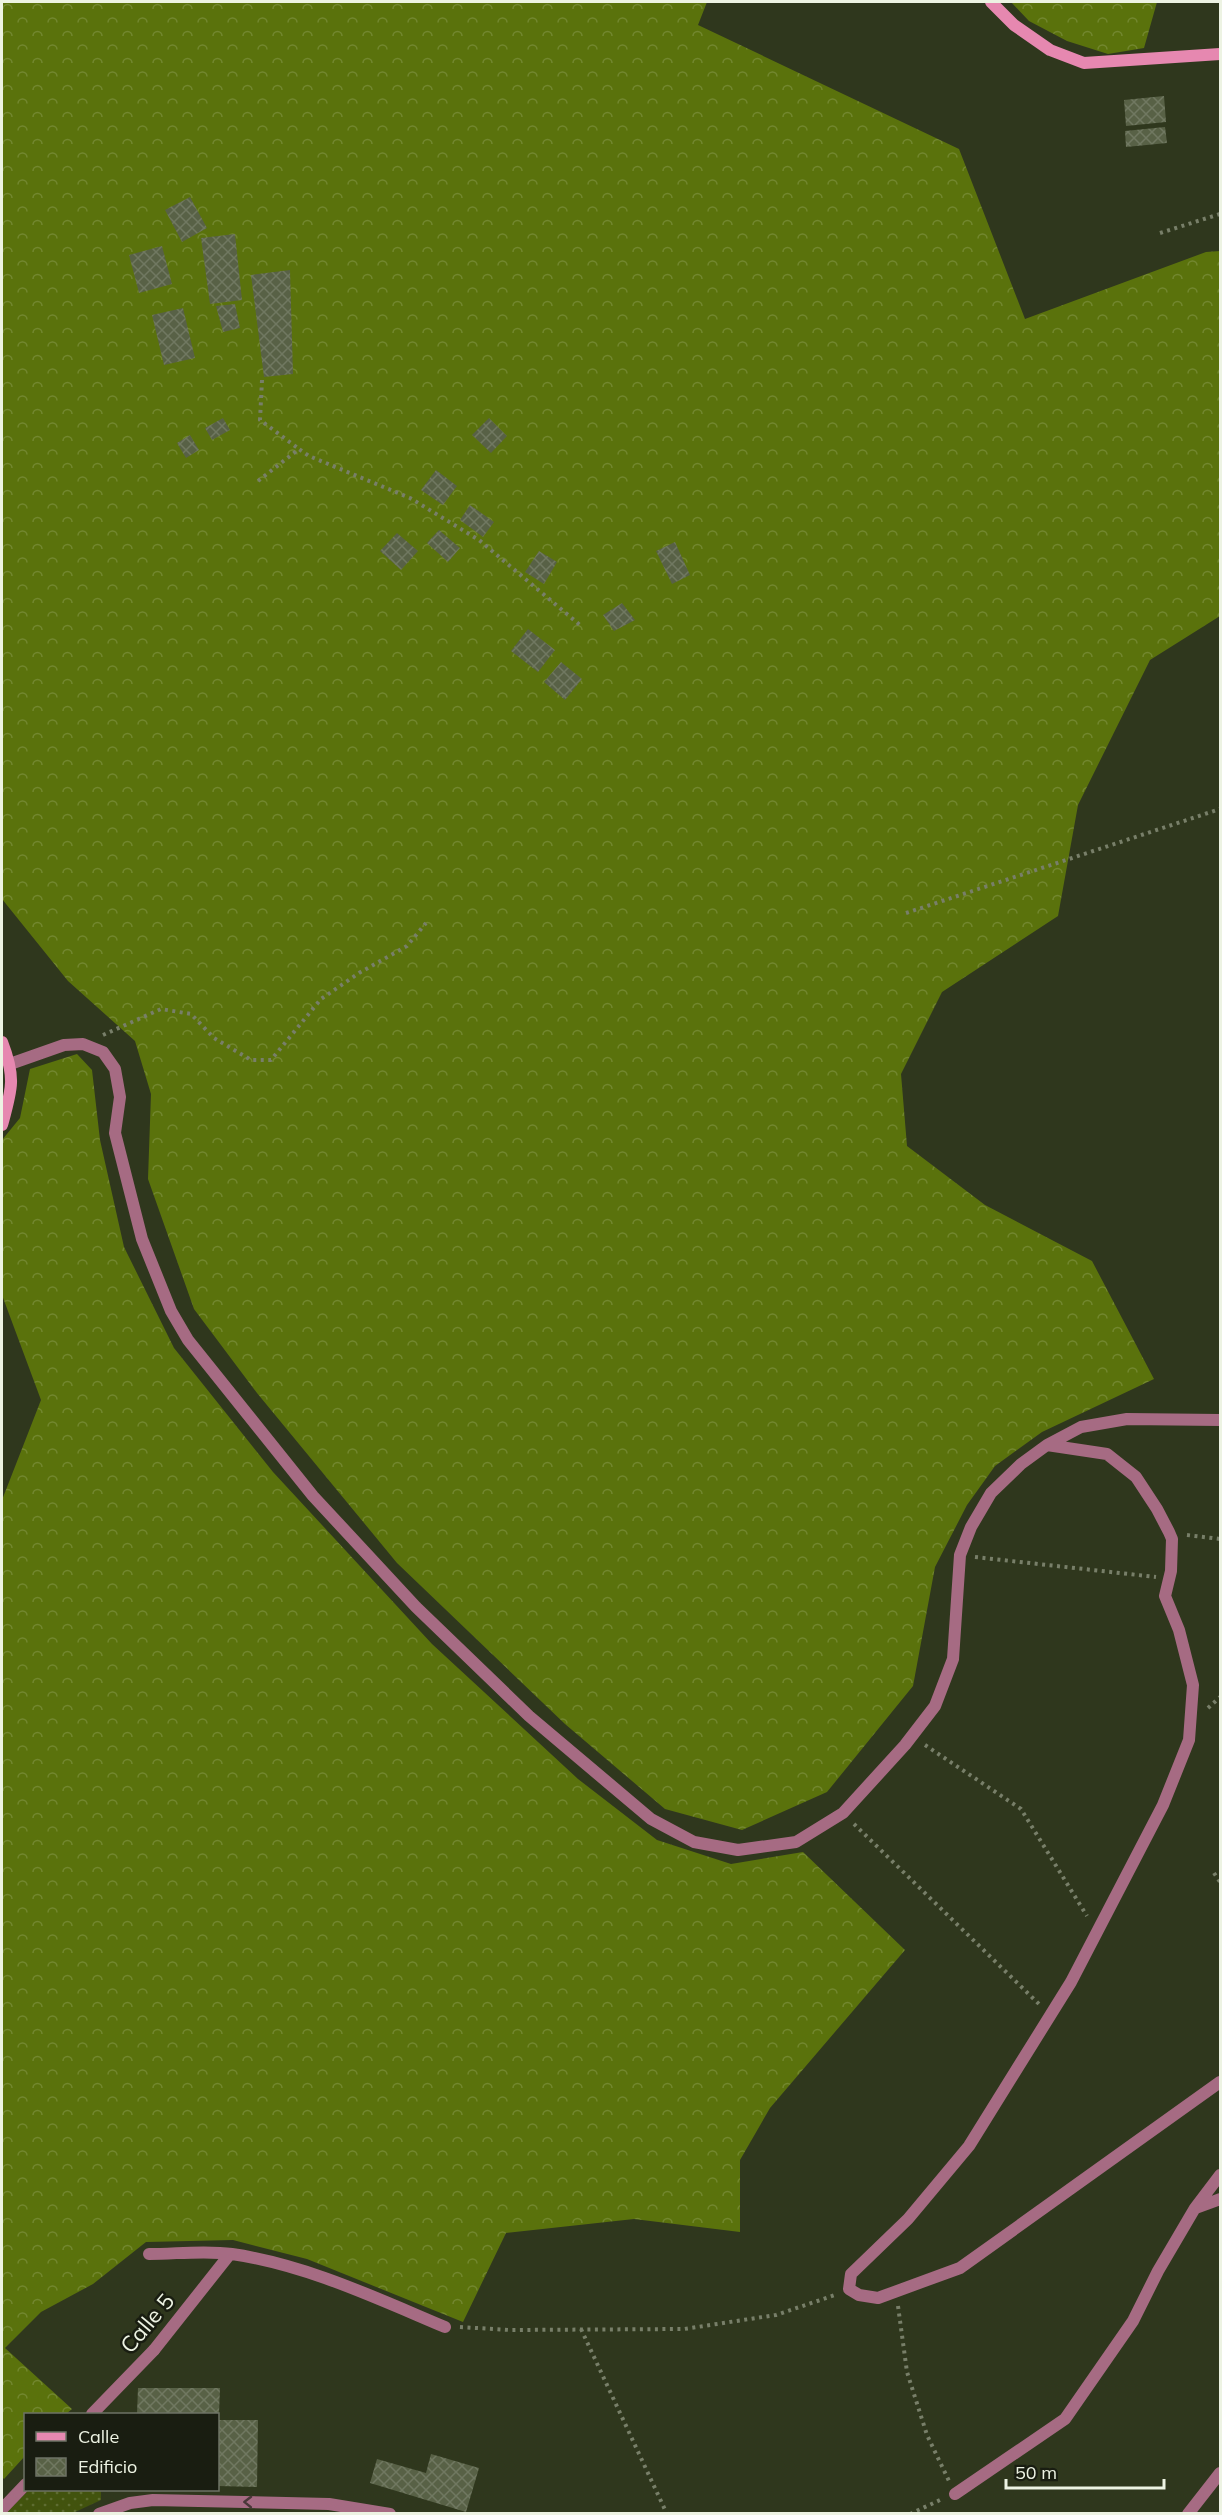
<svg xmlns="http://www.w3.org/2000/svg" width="1222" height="2515" font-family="Mulish,sans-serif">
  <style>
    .grass { fill: url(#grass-dots) }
    .forest { fill: url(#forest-crowns) }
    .building { fill: url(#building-cross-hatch) }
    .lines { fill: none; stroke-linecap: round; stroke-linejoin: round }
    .path { stroke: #787f69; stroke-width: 4; stroke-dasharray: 3 4.5; stroke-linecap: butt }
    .lane { stroke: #a66b83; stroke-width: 12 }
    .street { stroke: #a66b83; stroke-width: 12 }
    .secondary { stroke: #e688b0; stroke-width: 12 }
    .oneway { stroke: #4a3839 }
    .labels { text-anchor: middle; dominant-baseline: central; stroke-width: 5; stroke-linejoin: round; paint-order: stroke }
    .street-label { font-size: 22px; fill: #edf3e3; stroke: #191d11 }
  </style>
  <defs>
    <pattern id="grass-dots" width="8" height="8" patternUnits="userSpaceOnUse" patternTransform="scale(1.5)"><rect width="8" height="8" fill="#42530e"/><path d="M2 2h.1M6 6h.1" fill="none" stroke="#5e6c31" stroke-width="1.8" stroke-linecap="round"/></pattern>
    <pattern id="forest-crowns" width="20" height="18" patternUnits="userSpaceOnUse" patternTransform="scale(1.5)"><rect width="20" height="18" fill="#5a720c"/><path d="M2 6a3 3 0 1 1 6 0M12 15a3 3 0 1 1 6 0" fill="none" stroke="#72872f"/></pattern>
    <pattern id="building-cross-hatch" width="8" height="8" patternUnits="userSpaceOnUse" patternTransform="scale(1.5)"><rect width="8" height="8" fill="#586146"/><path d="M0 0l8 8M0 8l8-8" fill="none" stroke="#707861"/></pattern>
  </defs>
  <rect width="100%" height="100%" fill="#2f371d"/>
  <path class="grass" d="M29,2490H101V2500L73,2513L5,2514Z"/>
  <path class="forest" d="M2,2H707L698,25L959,149L1025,319L1206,252L1220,251V616L1150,660L1078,805L1058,916L942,992L901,1074L907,1146L985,1205L1092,1261L1154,1379L1042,1432L995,1466L967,1505L935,1567L913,1686L827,1792L742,1830L665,1809L565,1724L397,1563L257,1393L194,1309L148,1179L151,1094L135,1041L68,981L2,899Z
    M1011,2H1157L1144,48L1108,54L1067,41L1029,21Z
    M77,1054L92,1070L100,1140L124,1247L174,1348L273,1472L432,1644L578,1779L657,1840L731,1864L803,1852L905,1950L770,2108L740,2160V2232L634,2219L506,2233L463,2322L307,2259L233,2240L146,2242L93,2284L41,2312L5,2348L72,2409L66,2414H26L25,2456L4,2479L2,2477V1500L41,1400L2,1295V1140L20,1118L30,1069Z"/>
  <path class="building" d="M1164,96L1166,122L1126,126L1124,100Z
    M1165,127L1167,143L1126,147L1125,131Z
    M190,197L207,228L182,242L165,210Z
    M235,234L242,300L210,304L201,238Z
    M162,246L172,284L139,293L129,255Z
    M290,270L293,374L264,377L251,275Z
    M235,304L240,328L223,332L216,306Z
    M183,308L195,358L164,365L152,315Z
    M223,418L230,430L212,440L205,428Z
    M489,418L507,436L491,453L472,435Z
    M190,435L199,450L186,458L177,443Z
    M436,470L457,486L443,505L421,490Z
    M470,505L494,522L483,537L460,520Z
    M439,530L460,548L448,562L427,543Z
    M397,533L418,551L401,570L380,551Z
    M675,542L690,575L672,584L656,551Z
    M539,551L557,562L544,584L525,572Z
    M622,603L635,620L614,631L603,615Z
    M528,629L555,650L538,672L511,651Z
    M561,662L582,679L565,700L544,682Z
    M138,2388H220L219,2414H137Z
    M218,2420H258L257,2487L218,2486Z
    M431,2454L479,2468L466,2512L370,2483L377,2459L426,2473Z"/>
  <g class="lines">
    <path class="path" d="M1160,233L1220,214
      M262,380L260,420L299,449
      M258,481L299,449L309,456L410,498L479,540L580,625
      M906,913L1220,809
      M103,1035L161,1009L191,1014L214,1038L251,1060H271L321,999L359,973L407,946L426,923
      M1187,1535L1220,1539
      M975,1557L1156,1577
      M1208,1708L1220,1697
      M925,1745L1021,1809L1087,1916
      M854,1824L1040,2005
      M1214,1873L1220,1882
      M898,2306L907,2372L927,2435L949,2481
      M460,2327L510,2330L684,2329L776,2315L835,2295
      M581,2329L667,2514
      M910,2514L940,2500"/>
    <path class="lane" d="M149,2254C176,2254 206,2250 232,2254C307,2265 376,2298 445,2327
      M154,2350L230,2254
      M99,2514L130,2503L153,2500L329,2504L390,2514"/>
    <path class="street" d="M10,1064L64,1045L83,1044L103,1052L115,1069L120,1097L115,1133L142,1239L171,1311L188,1340L313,1496L416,1607L529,1716L651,1819L694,1842L738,1850L796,1842L843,1813L905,1745L935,1706L953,1659L960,1555L971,1527L991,1493L1021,1464L1047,1445L1081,1427L1127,1419L1220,1420
      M1047,1445L1107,1454L1136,1477L1157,1509L1169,1532L1172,1539L1171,1571L1165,1596L1179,1630L1193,1685L1189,1740L1163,1805L1071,1982L969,2146L908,2219L851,2274L849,2289L859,2295L878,2298L960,2268L1220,2082
      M1196,2208L1220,2199
      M92,2414L154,2350
      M955,2494L1065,2419L1133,2321L1158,2271L1195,2208L1220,2175
      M2,2509L26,2484
      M1188,2514L1220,2473"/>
    <path class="secondary" d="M991,2L1014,25L1050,50L1084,63L1220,54
      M2,1042C16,1078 12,1089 2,1125"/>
  </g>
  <defs><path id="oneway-chevron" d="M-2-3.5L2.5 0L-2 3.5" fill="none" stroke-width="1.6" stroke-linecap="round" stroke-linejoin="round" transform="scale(1.5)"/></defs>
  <use class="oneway" href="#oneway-chevron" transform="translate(248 2502) rotate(-179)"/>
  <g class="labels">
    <g class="street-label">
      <text transform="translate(147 2323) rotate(-50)">Calle 5</text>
    </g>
  </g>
  <rect width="1222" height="2515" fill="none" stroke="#edf3e3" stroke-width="6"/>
  <rect x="24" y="2413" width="195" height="78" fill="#191d11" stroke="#6e7365" stroke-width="1.5"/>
  <rect x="36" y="2432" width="30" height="9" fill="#e688b0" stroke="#6e7365" stroke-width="1.5"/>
  <text x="78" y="2443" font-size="18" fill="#edf3e3">Calle</text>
  <rect x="36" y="2458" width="30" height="18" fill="url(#building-cross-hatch)" stroke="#6e7365" stroke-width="1.5"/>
  <text x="78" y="2473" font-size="18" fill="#edf3e3">Edificio</text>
  <path d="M1006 2479v9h158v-9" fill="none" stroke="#edf3e3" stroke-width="3"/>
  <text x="1015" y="2479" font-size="18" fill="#edf3e3" stroke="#191d11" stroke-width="4.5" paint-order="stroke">50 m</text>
</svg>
